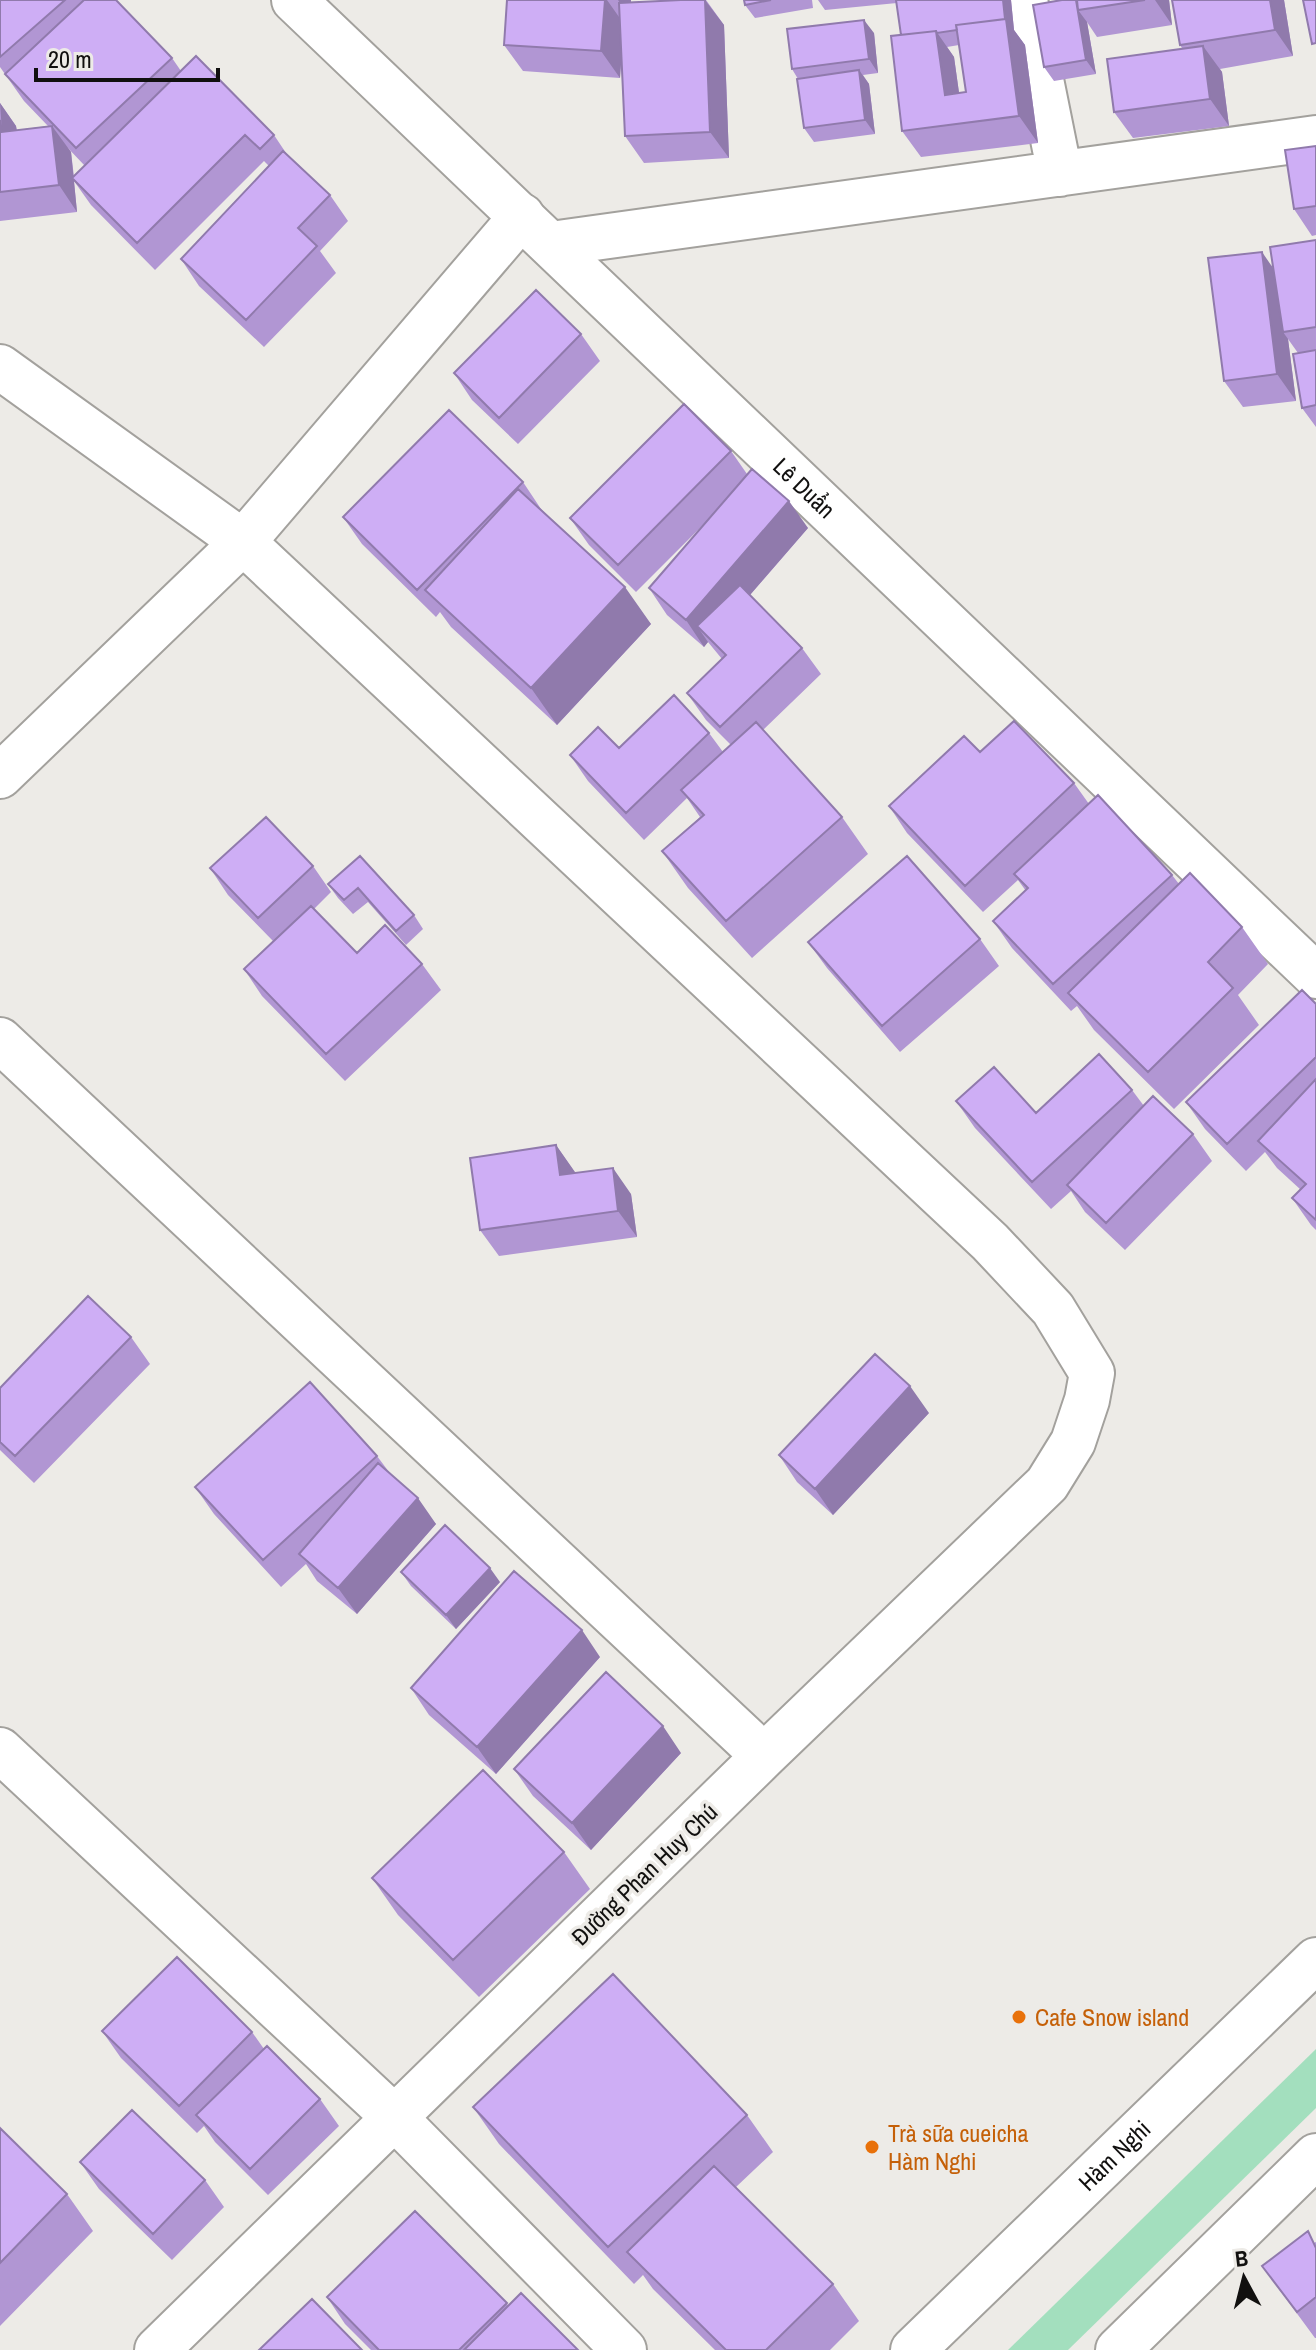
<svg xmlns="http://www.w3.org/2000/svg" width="1316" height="2350" font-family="'Archivo Narrow',sans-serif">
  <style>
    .green { fill: #a3dfbe }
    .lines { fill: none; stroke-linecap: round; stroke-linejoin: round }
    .minor-casing { stroke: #a3a19d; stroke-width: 48 }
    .major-casing { stroke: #a3a19d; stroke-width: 48 }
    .minor { stroke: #fff; stroke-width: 44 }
    .major { stroke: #fff; stroke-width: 44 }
    .wall { fill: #b196d3; fill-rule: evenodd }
    .shaded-wall { fill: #907aac }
    .building { fill: #ceaef5; stroke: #907aac; stroke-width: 2 }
    .food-dot { fill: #e8710a; stroke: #edebe7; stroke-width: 3 }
    .labels { text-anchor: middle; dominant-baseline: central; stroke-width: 7; stroke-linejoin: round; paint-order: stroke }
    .street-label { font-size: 24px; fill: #11100f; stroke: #edebe7 }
    .food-label { font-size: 24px; fill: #c56008; stroke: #edebe7; text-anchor: start }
  </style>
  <rect width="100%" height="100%" fill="#edebe7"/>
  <path class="green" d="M1316,2049V2108L1068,2350H1008Z"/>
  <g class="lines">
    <defs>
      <path id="minor" d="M1025,0L1060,174
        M551,244L1316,138
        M0,367L243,542L990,1242L1053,1309L1092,1373L1087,1400L1073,1442L1047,1484L764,1756L157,2350
        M0,776L243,542L522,216
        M0,1040L764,1756
        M0,1750L395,2118L624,2350"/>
      <g id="major">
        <path id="s1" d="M294,0L1316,976"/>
        <path id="s2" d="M913,2350L1316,1960"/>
        <path d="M1118,2350L1316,2156"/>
      </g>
    </defs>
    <use href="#minor" class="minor-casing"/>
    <use href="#major" class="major-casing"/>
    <use href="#minor" class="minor"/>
    <use href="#major" class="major"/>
  </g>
  <path class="wall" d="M0,0H116L172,58L181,71L274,135L288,156L330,195L348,221L320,251L336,273L264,347L199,286L181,259L269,166L264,161L155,270L91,205L74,181L77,212L0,221V103L16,126L17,130L48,126L24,101L0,67ZM66,146L85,166L74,177L71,152Z
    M507,0H631V3L706,0L724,25L729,158L644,163L625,136L621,58L620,78L523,71L504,45Z
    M744,0H812L813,8L755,18L745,5Z
    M818,0H1011L1014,30L1025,45L1038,143L921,157L902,131L901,35L897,3L825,10ZM959,45L966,92L959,93L954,57L947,47Z
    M1062,0H1169L1172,25L1097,37L1087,22L1096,74L1054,81L1044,67Z
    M1284,0L1293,56L1220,69L1222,72L1229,126L1133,138L1114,112L1182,48L1180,45Z
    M874,33L878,73L863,75L869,84L875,134L814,142L804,128L798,79L792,69Z
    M1316,146V235L1312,236L1294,209Z
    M1316,240V427L1302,408L1298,353L1288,339L1296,401L1243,407L1224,381L1273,268Z
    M581,334L600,361L518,444L472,400L454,373Z
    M731,451L747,474L808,528L750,595L802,648L821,674L763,730L842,817L868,854L752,958L688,888L662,851L700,817L687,798L644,840L588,781L570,755L709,733L723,752L731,745L706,720L687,693L722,659L708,642L704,647L667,615L649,588L707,521L636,592L589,545L570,518Z
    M523,482L541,509L651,624L557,725L451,627L440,612L436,617L362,544L343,517Z
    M980,752L1074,783L1089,804L1172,875L1179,884L1242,927L1268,964L1238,995L1259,1025L1174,1109L1094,1030L1077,1006L1071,1011L1012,948L993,921L1026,891L1018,880L983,912L907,833L889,806Z
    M360,856L414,915L423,929L406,945L368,902L353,914L338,898L328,884Z
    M313,866L331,892L314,909L357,953L422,964L441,990L345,1081L262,996L244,969L273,941L228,895L210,868Z
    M980,939L999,966L900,1052L827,968L808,942Z
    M1316,1004V1230L1311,1225L1292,1198L1301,1190L1277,1168L1265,1152L1246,1171L1205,1129L1186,1102Z
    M1132,1090L1144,1106L1193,1134L1212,1161L1125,1250L1085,1212L1071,1191L1051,1209L975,1128L956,1101L1036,1113Z
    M556,1145L575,1173L631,1194L637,1237L499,1256L480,1230Z
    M131,1337L150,1364L34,1483L0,1450V1388Z
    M929,1413L833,1515L797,1482L779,1455Z
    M377,1456L389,1472L436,1524L357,1614L317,1581L306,1564L281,1587L214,1514L195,1487Z
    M401,1572L500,1582L456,1629L411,1586Z
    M600,1657L496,1774L429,1715L411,1688Z
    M681,1753L591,1850L533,1796L514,1769Z
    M564,1852L590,1889L479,1997L398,1915L372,1878Z
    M102,2031L252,2032L264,2049L320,2099L339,2126L268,2195L215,2142L204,2126L197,2133L121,2058Z
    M473,2107L747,2115L773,2152L736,2187L833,2284L859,2321L830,2350H715L653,2289L643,2275L634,2284L499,2144Z
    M0,2128L67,2194L93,2231L0,2326Z
    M80,2162L205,2180L224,2207L172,2260L99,2189Z
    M1316,2242V2338H1315L1262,2266Z
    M327,2297L507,2303L508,2306L578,2350H371L345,2324Z"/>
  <path class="shaded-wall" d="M605,0H607L624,24L620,78L601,51Z
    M618,0H631L630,17Z
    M705,0L724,25L729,158L710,132Z
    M1003,0H1011L1014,30L1025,45L1038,143L1019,116Z
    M1076,0L1078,10L1087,22L1096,74L1086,60Z
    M1155,0H1169L1172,25Z
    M1270,0H1284L1293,56L1275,30Z
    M864,20L874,33L878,73L869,59Z
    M936,31L954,57L963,121L945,95Z
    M1203,46L1222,72L1229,126L1210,99Z
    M859,70L869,84L875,134L865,120Z
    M0,103L16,126L20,159L2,132Z
    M52,126L71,152L77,212L59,185Z
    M1262,252L1280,278L1283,332L1288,339L1296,401L1277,374Z
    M789,501L808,528L711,640L697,626L708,642L704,647L686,620Z
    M625,587L651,624L557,725L531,688Z
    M556,1145L575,1172L579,1202L560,1175Z
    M613,1168L631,1194L637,1237L618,1211Z
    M910,1386L929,1413L833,1515L815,1489Z
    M418,1498L436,1524L357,1614L338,1588Z
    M490,1568L500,1582L456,1629L446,1615Z
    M582,1630L600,1657L496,1774L477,1747Z
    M663,1726L681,1753L591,1850L572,1823Z"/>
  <path class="building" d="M0,0H65L0,57Z
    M84,0H116L172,58L76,148L5,74Z
    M507,0H605L601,51L504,45Z
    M681,0H705L710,132L625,136L619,3Z
    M744,0H771L745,5Z
    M896,0H1003L1005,19L956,25L957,30L937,33L936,31L901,35Z
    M1062,0H1076L1086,60L1044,67L1033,5Z
    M1077,0H1145L1078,10Z
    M1172,0H1270L1275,30L1180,45Z
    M1303,0H1316V43L1312,44Z
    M1006,19L1019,116L902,131L891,36L936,31L945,95L966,92L956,25Z
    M864,20L869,59L792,69L787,29Z
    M1203,46L1210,99L1114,112L1107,59Z
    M196,56L274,135L260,149L245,135L137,243L72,178Z
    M859,70L865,120L804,128L797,79Z
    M0,120L2,132L52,126L59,185L0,192Z
    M1316,146V206L1294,209L1285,150Z
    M283,151L330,195L298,228L317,246L246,320L181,259Z
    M1316,240V327L1283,332L1270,247Z
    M1262,252L1277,374L1224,381L1208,258Z
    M536,290L581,334L499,418L454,373Z
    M1316,350V405L1302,408L1293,354Z
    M684,404L731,451L618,565L570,518Z
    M449,410L523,482L417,590L343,517Z
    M752,469L789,501L686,620L649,588Z
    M518,489L625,587L531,688L425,590Z
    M740,585L802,648L720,727L687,693L726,655L697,626Z
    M674,695L709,733L626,813L570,755L598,727L619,748Z
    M1014,721L1074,783L965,886L889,806L964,736L980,752Z
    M756,722L842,817L726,921L662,851L704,815L681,790Z
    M1098,795L1172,875L1053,984L993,921L1028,888L1014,874Z
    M266,817L313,866L258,918L210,868Z
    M360,856L414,915L396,931L358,888L344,900L328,884Z
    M907,856L980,939L882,1026L808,942Z
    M1190,873L1242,927L1208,962L1233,988L1148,1072L1068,993Z
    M311,906L357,953L385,925L422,964L326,1054L244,969Z
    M1302,990L1316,1004V1057L1227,1144L1186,1102Z
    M1099,1054L1132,1090L1032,1182L956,1101L994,1067L1036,1113Z
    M1316,1079V1220L1292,1198L1306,1184L1258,1141Z
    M1153,1096L1193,1134L1106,1223L1067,1185Z
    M556,1145L560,1175L613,1168L618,1211L480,1230L470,1158Z
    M88,1296L131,1337L15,1456L0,1442V1388Z
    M875,1354L910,1386L815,1489L779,1455Z
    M310,1382L377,1456L263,1560L195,1487Z
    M378,1463L418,1498L338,1588L299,1554Z
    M445,1525L490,1568L446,1615L401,1572Z
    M514,1571L582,1630L477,1747L411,1688Z
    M606,1672L663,1726L572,1823L514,1769Z
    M483,1770L564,1852L453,1960L372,1878Z
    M177,1957L252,2032L179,2106L102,2031Z
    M613,1974L747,2115L608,2247L473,2107Z
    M267,2046L320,2099L250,2169L196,2115Z
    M132,2110L205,2180L153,2234L80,2162Z
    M0,2128L67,2194L0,2263Z
    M714,2166L833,2284L766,2350H726L627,2252Z
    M415,2211L507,2303L459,2350H379L327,2297Z
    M1308,2231L1316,2248V2297L1297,2312L1262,2266Z
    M521,2293L578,2350H464Z
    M312,2299L362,2350H259Z"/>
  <g class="food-dot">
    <circle cx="1019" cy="2017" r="8"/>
    <circle cx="872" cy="2147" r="8"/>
  </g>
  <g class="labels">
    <g class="street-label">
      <text stroke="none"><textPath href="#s1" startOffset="706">Lê Duẩn</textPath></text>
      <text transform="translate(644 1874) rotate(-44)">Đường Phan Huy Chú</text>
      <text stroke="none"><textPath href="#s2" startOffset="280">Hàm Nghi</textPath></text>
    </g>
    <g class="food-label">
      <text x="1035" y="2017">Cafe Snow island</text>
      <text x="888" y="2133">Trà sữa cueicha<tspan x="888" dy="28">Hàm Nghi</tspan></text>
    </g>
  </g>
  <g transform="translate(1244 2278) rotate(353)" stroke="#edebe7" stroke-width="6" paint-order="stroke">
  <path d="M0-6L14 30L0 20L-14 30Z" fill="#11100f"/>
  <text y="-12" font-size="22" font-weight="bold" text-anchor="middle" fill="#11100f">B</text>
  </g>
  <path d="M36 68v12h182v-12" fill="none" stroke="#11100f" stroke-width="4"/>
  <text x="48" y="68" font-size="24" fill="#11100f" stroke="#edebe7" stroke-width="6" paint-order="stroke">20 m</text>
</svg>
